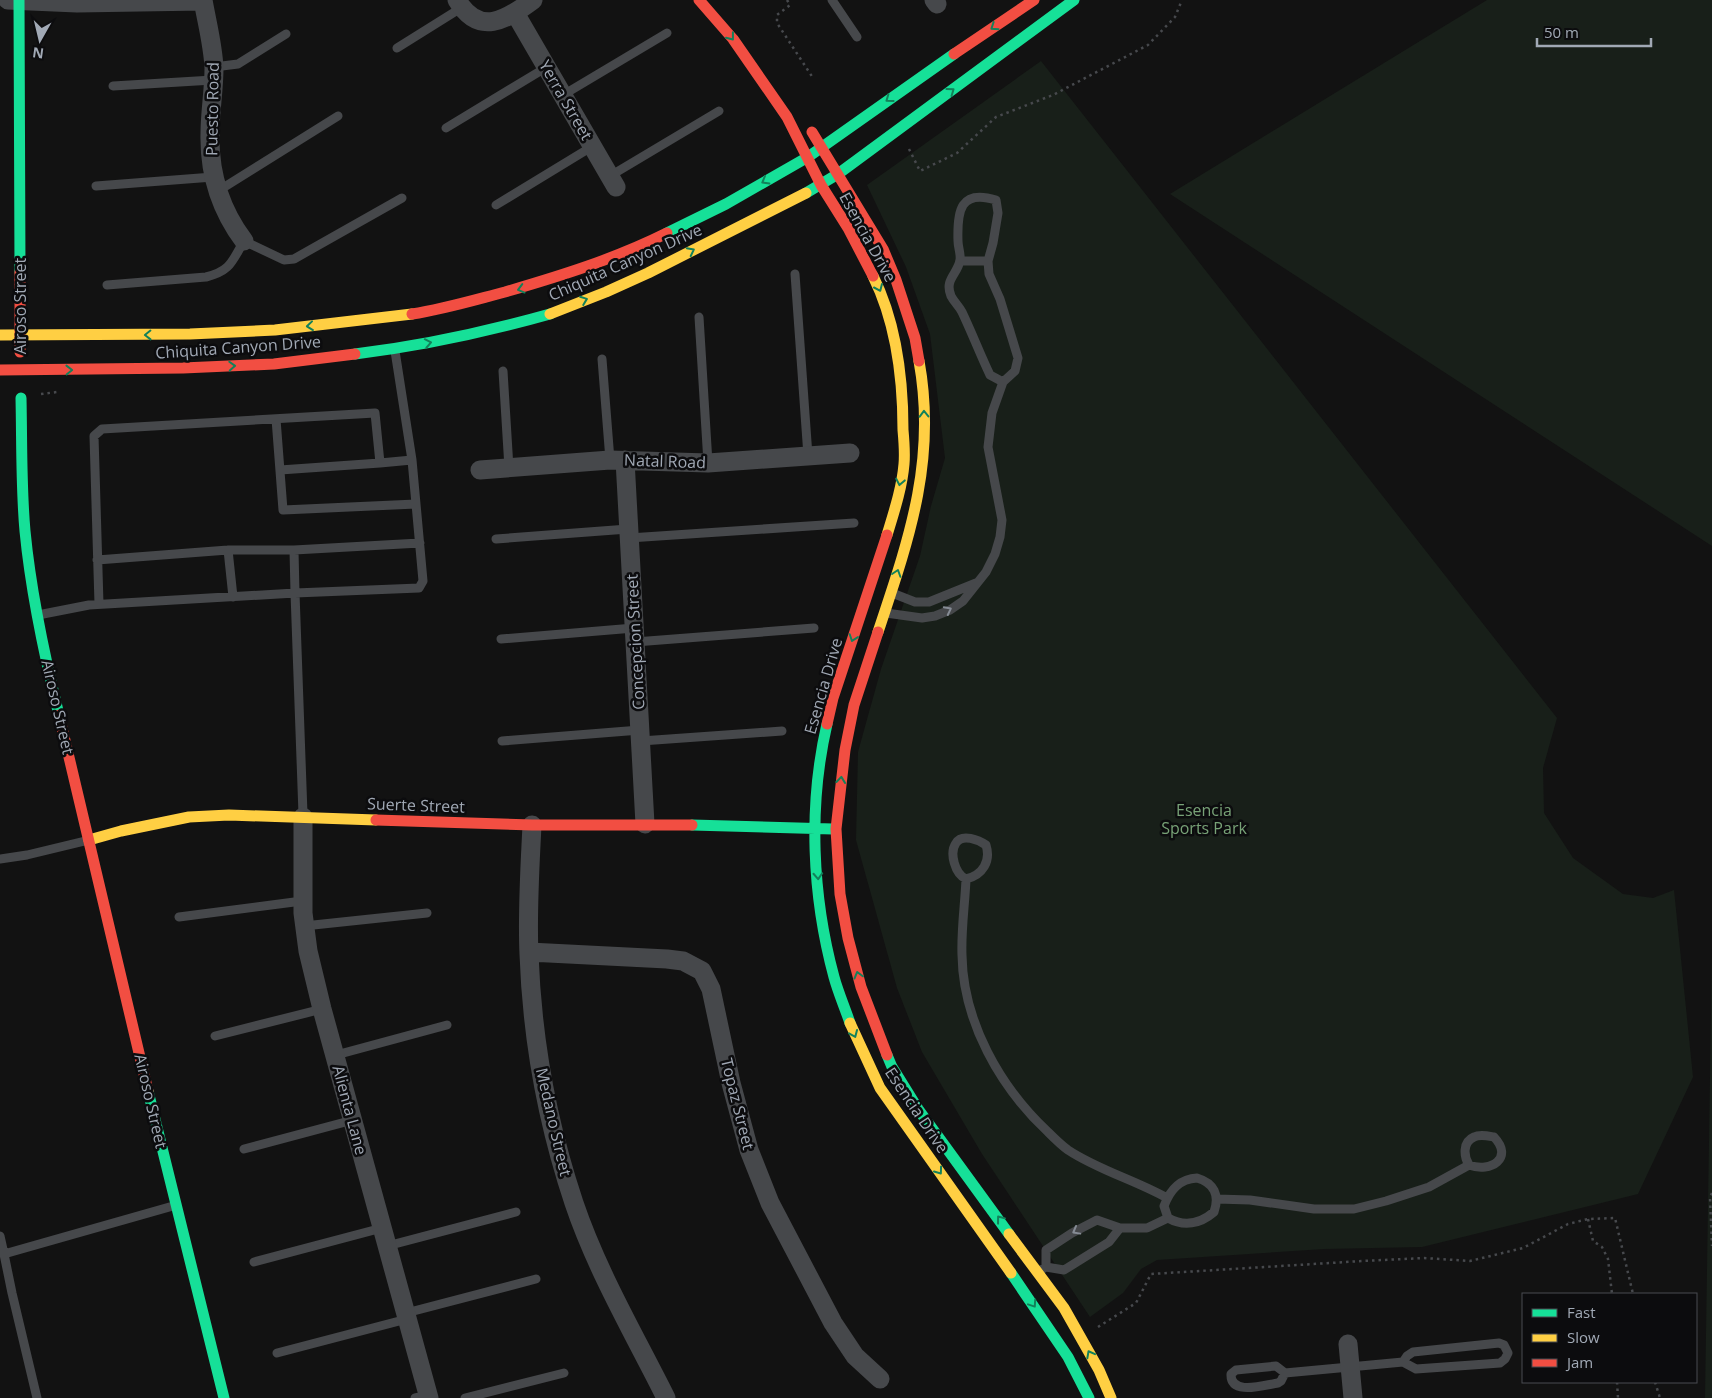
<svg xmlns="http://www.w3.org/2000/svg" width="1712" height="1398" font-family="'Open Sans',sans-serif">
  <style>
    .green { fill: #181f19 }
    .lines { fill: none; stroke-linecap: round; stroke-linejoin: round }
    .path { stroke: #47494d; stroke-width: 2.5; stroke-dasharray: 2.5 4; stroke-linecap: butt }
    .lane { stroke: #46484b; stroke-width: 9 }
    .street { stroke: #46484b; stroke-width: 19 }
    .fast { stroke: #16e098; stroke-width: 11 }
    .slow { stroke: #ffcf43; stroke-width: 11 }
    .jam { stroke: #f24e42; stroke-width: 11 }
    .oneway { stroke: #12815a }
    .oneway2 { stroke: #868c95 }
    .labels { text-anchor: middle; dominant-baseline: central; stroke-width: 5; stroke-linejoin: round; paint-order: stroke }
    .street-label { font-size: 16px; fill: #a1a9b5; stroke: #0c0c0e }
    .park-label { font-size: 16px; fill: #78a277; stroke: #0c0c0e }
  </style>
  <rect width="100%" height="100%" fill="#121212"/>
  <path class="green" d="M1487,0H1712V546L1170,194Z
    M1041,61L1557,718L1543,768L1544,813L1573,858L1623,894L1653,898L1674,890L1693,1077L1638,1194L1422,1247L1324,1249L1157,1260L1141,1269L1123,1293L1090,1317L982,1154L922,1052L897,988L856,840L858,752L881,669L920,556L931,506L945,458L930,334L906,267L867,185Z
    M1712,949V1398H1705Z"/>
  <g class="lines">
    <path class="path" d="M787,0L790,5L777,15V23L813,78
      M909,149L920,171L957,153L996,117L1053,95L1148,45L1175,17L1182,0
      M41,394L57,392V389
      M1712,1193L1710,1197L1712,1246
      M1588,1219L1593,1241L1602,1247L1608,1259L1612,1294
      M1098,1327L1136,1303L1151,1274L1362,1261L1424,1258L1470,1261L1523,1248L1568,1224L1588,1219L1615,1218L1633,1294
      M1617,1382L1618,1398
      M1655,1382L1660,1398"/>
    <path class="lane" d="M832,0L857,37
      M397,48L461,8
      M214,67L238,64L286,34
      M113,86L213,80
      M563,95L667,33
      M446,128L547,67
      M610,176L719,111
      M96,186L213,177
      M218,191L338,116
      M496,205L593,146
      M960,261H988
      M795,274L808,456
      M107,285L206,277C231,271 232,261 244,241L284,260L294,259L402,198
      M699,317L708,463
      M602,359L610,460
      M503,371L509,468
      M276,419L283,510L416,504
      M412,460L423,581L419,588L295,593L294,550L420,543
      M280,470L380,463
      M629,538L854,523
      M496,539L628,529
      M228,550L233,597
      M97,560L228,550H294
      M892,593L915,602H929L976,583
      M99,604L94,436L102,429L375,413L380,463L412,460L395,351
      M886,613L922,618L935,616L950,610L963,601L986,572L995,554L1000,537L1002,520L988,447L992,413L1003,382L1015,371L1018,358L1000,299L989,274L988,261L993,243L998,213L996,200C960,189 957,211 958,241C958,247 961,254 960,260C958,274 944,279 951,296C954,302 959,306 962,312C972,333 980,354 990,375L1003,382
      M38,615L89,605L295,593L303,814
      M501,639L634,628
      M635,642L814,628
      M502,741L640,730
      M641,741L782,731
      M0,859L27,855L85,841
      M966,879C955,874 949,853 956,843C962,833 979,840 986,845C991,861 983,875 966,879C965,904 961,930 962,955C963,1022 1000,1087 1048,1132C1054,1138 1061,1145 1068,1150C1098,1170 1135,1180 1167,1198
      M179,917L302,901
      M304,926L427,913
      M215,1036L322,1009
      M336,1055L447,1025
      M244,1149L353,1120
      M1197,1178C1214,1183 1220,1195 1214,1212C1200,1224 1184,1227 1168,1218L1164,1206C1170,1190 1179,1179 1197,1178Z
      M1217,1199L1250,1200L1314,1209H1354L1386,1201L1429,1187L1469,1165C1491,1173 1514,1158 1494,1137C1488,1136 1480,1134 1474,1137C1462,1142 1464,1157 1469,1165
      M0,1236L4,1254
      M387,1246L516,1212
      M254,1262L382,1228
      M1046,1267V1250L1072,1233L1097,1220L1120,1228H1147L1168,1218
      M1041,1270L1046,1267L1064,1270L1109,1242L1120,1228
      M406,1313L536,1279
      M277,1353L407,1319
      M1285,1373L1281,1381L1278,1383C1264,1385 1230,1396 1231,1374L1236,1370L1276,1366L1285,1373L1403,1362L1416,1369L1500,1363L1505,1359L1508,1353L1504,1345L1499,1343L1413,1352L1407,1356L1403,1362
      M37,1398L12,1293L4,1254L173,1206
      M415,1398L429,1395
      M465,1398L564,1373"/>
    <path class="street" d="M8,0L77,3L203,1
      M203,0C207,23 213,45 214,68C214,90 210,112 210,133C209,173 220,209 244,241
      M457,0C479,37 506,20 533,0
      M934,0L937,4
      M515,13L616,187
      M625,460L645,824
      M480,470L610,460L708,463L850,453
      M303,817V913L308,951L322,1009L429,1398
      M532,825C530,867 527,911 529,954C532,1038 547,1122 574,1203C597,1271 634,1334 666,1398
      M529,952L667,959L683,961L702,971L711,989L731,1083L749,1150L770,1203L833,1323L855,1356L880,1379
      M1348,1344L1353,1398"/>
    <path class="fast" d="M19,0L20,272
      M806,193L838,174L1074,0
      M667,233L726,204L808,157L954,54
      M355,354C421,346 486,332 550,314
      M21,398C22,442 21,487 25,531C31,594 44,654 59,715
      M827,724C808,806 812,896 834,977C838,992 845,1008 850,1023
      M692,825L833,829
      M887,1055L892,1067L918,1109L1009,1234
      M148,1091L224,1398
      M1011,1273L1068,1357L1089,1398"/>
    <path class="slow" d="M873,276C896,322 903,380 903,430C904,441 905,453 904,464C902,488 894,512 887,535
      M550,314L606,292L648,273L806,193
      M0,335L190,334L275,330L412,314
      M878,632C909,539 937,460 919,361
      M89,840L121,831L189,817L229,815L376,820
      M850,1023L880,1088L1011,1273
      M1009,1234L1064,1308L1099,1370L1111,1398"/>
    <path class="jam" d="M699,0L733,39L787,117L821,185L848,228L873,276
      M954,54L1034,0
      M812,132L883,249L896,280L915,338L919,361
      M20,272V352
      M412,314C444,309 474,300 505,292C560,276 615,259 667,233
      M0,370L183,368L274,364L355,354
      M878,632L854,705L845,750L836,829L840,894L848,938L861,987L887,1055
      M59,715L148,1091
      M827,724L833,698L887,535
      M376,820L532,825H692"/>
  </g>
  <defs><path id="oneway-chevron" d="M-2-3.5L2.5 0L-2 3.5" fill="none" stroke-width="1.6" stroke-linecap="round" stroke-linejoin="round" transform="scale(1.25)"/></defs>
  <g class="oneway">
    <use href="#oneway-chevron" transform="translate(994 27) rotate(146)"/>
    <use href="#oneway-chevron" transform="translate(731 37) rotate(52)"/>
    <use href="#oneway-chevron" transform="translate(951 91) rotate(-36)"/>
    <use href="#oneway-chevron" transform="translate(889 99) rotate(144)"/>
    <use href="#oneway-chevron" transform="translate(765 181) rotate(150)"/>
    <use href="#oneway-chevron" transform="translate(691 251) rotate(-27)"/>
    <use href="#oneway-chevron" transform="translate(879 288) rotate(66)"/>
    <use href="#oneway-chevron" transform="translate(521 289) rotate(165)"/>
    <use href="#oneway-chevron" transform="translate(584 300) rotate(-21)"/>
    <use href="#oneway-chevron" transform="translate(310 326) rotate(174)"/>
    <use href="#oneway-chevron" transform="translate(148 335) rotate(179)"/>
    <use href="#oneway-chevron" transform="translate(428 343) rotate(-11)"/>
    <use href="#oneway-chevron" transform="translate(232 366) rotate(-3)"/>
    <use href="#oneway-chevron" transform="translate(69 370) rotate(-1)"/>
    <use href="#oneway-chevron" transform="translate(924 414) rotate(-91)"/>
    <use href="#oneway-chevron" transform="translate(900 482) rotate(101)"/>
    <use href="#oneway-chevron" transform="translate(897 573) rotate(-72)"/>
    <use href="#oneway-chevron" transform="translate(853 638) rotate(109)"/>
    <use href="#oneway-chevron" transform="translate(841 780) rotate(-84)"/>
    <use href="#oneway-chevron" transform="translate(818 876) rotate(87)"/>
    <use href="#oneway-chevron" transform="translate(858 975) rotate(-105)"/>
    <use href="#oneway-chevron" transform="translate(854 1034) rotate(67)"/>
    <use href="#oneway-chevron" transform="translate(939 1171) rotate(54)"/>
    <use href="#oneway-chevron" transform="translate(1000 1219) rotate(-127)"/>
    <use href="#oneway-chevron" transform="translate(1033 1304) rotate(56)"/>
    <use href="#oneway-chevron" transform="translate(1090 1354) rotate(-118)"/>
  </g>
  <g class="oneway2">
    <use href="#oneway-chevron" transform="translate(948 610) rotate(-27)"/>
    <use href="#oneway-chevron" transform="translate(1076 1231) rotate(151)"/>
  </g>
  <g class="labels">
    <g class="street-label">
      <text transform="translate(566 100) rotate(60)">Yerra Street</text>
      <text transform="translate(212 109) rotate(-89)">Puesto Road</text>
      <text transform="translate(868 237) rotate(61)">Esencia Drive</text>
      <text transform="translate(625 262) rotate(-24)">Chiquita Canyon Drive</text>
      <text transform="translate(20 306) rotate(-90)">Airoso Street</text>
      <text transform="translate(238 347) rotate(-4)">Chiquita Canyon Drive</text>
      <text transform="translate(665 461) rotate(2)">Natal Road</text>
      <text transform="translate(635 642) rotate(-93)">Concepcion Street</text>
      <text transform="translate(823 686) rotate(-74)">Esencia Drive</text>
      <text transform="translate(58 707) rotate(77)">Airoso Street</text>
      <text transform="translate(416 805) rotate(2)">Suerte Street</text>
      <text transform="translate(151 1101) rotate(77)">Airoso Street</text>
      <text transform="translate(738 1104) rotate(76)">Topaz Street</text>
      <text transform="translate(350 1110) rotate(75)">Alienta Lane</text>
      <text transform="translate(917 1110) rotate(56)">Esencia Drive</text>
      <text transform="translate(554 1122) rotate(77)">Medano Street</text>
    </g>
    <g class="park-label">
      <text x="1204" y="810">Esencia<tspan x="1204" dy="18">Sports Park</tspan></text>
    </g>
  </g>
  <rect x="1522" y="1293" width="175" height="90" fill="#0c0c0e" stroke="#484b51"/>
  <rect x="1532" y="1309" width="25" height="8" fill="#16e098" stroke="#484b51"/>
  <text x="1567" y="1318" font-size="15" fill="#a1a9b5">Fast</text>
  <rect x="1532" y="1334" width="25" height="8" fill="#ffcf43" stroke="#484b51"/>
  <text x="1567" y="1343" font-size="15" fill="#a1a9b5">Slow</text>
  <rect x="1532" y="1359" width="25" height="8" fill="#f24e42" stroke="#484b51"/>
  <text x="1567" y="1368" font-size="15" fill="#a1a9b5">Jam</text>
  <g transform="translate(40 40) rotate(188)" stroke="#0c0c0e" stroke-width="4" paint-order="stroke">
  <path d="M0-4L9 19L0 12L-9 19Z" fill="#a1a9b5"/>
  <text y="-8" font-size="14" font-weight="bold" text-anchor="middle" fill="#a1a9b5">N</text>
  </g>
  <path d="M1537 38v8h114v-8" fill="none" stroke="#a1a9b5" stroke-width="2.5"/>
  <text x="1544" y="38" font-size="15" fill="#a1a9b5" stroke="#0c0c0e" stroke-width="4" paint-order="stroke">50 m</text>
</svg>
